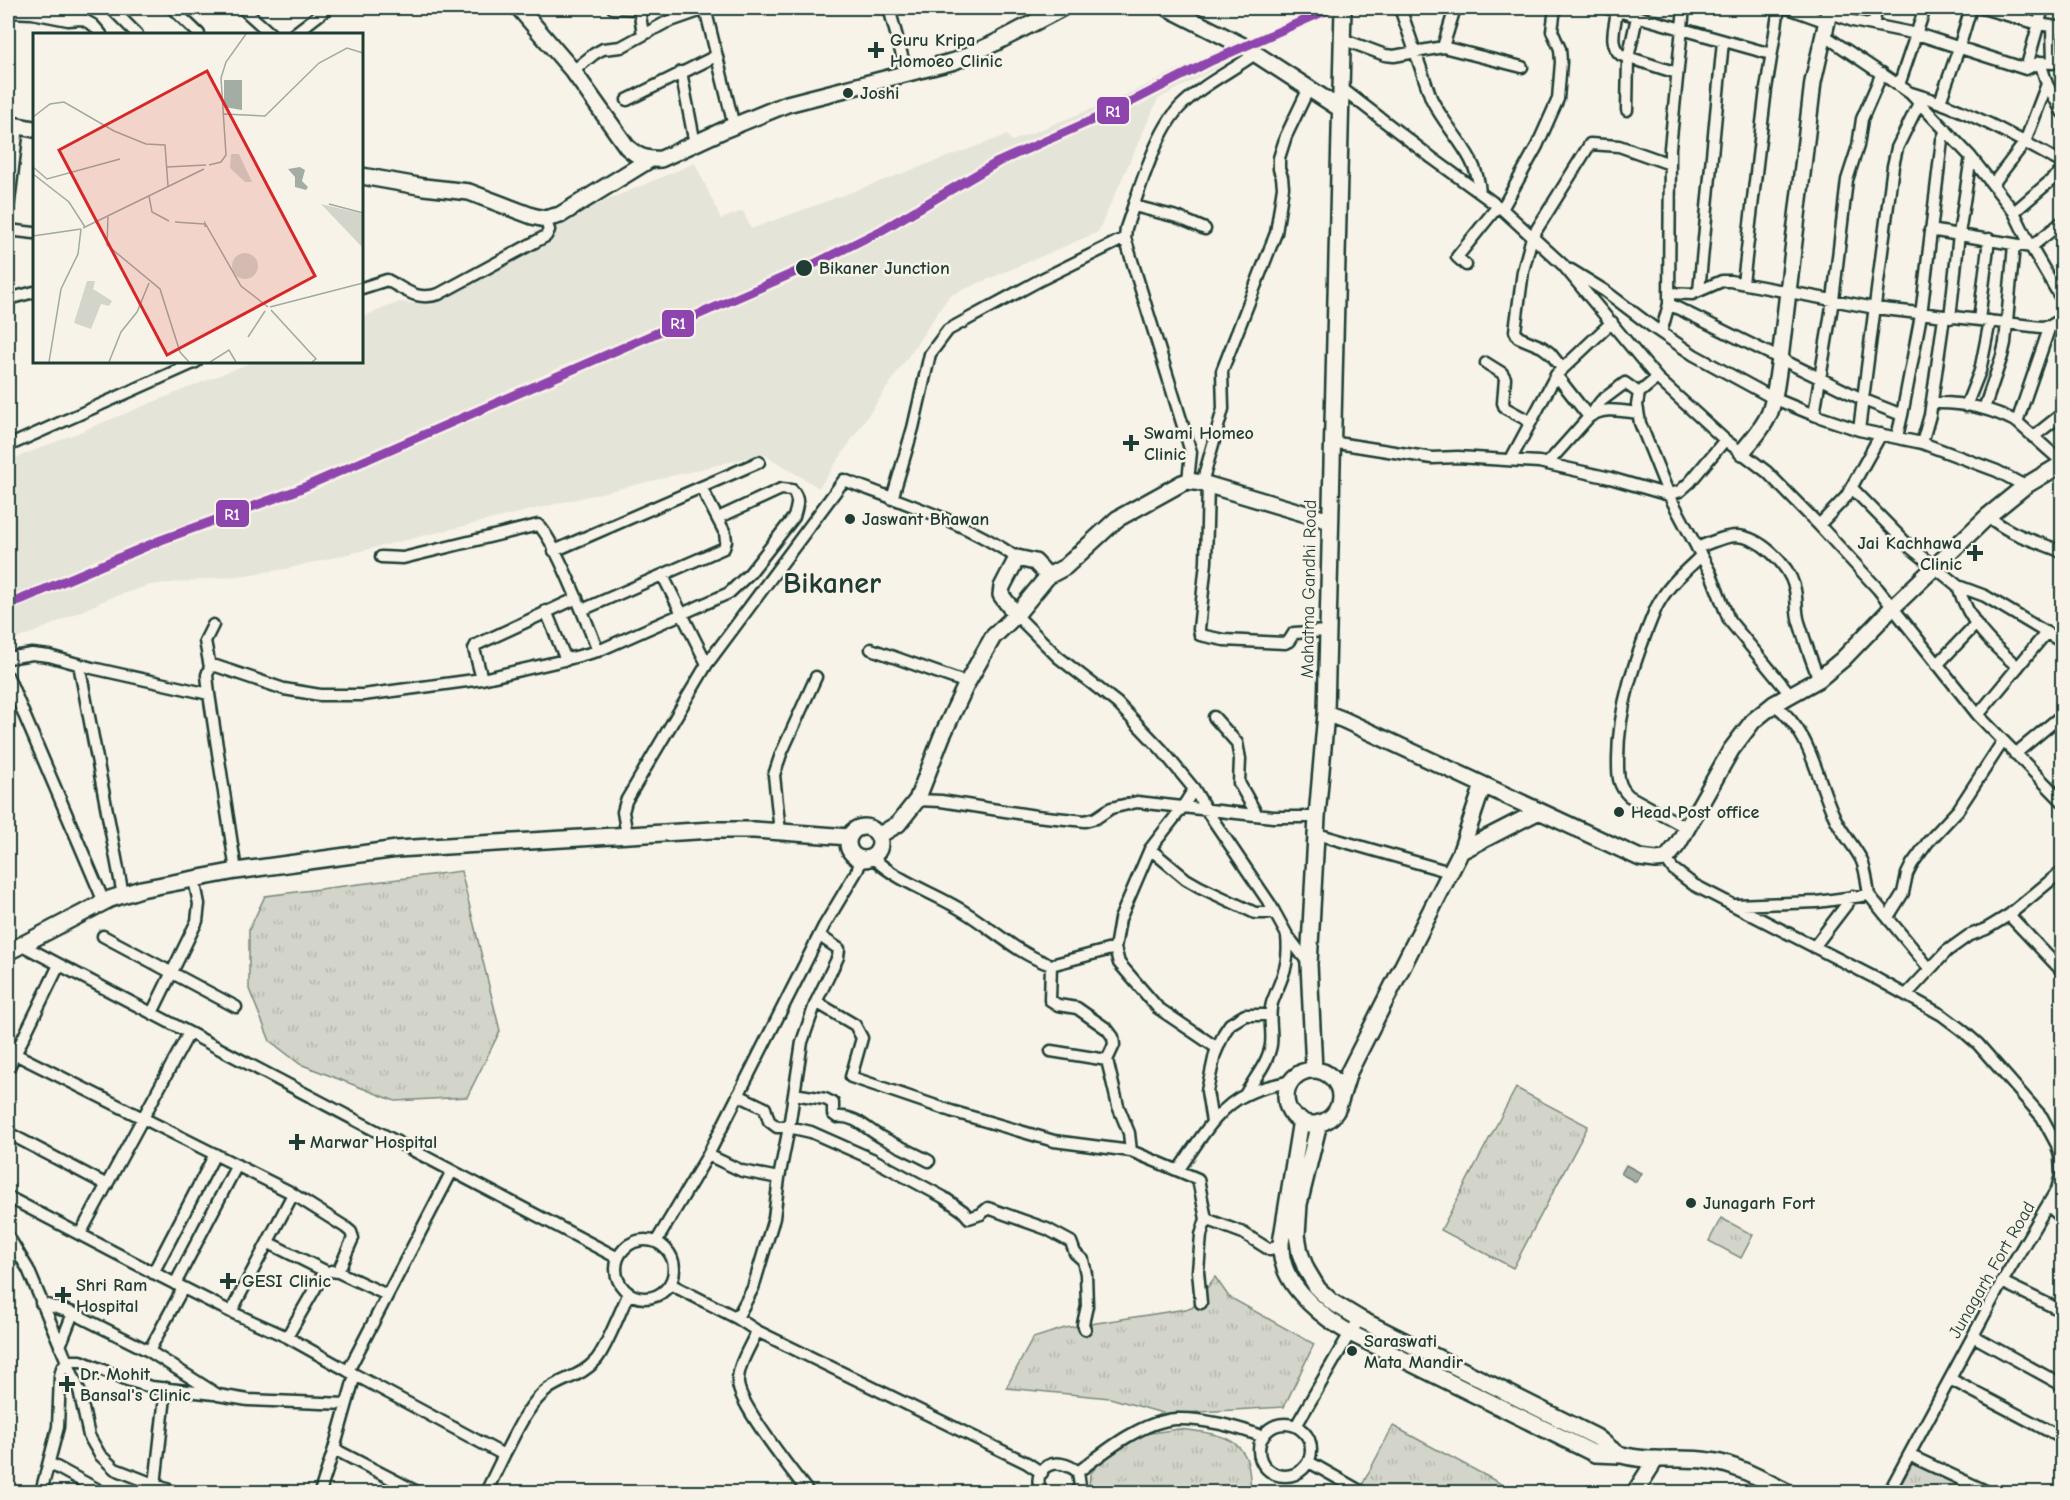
<svg xmlns="http://www.w3.org/2000/svg" width="2070" height="1500" font-family="'Comic Neue',sans-serif">
  <style>
    .built { fill: #e5e4d9 }
    .grass { fill: url(#grass-tufts); stroke: #79897f; stroke-width: 1.5 }
    .water { fill: #a4ada3; stroke: #6f8077; stroke-width: 1.5 }
    .lines { fill: none; stroke-linecap: round; stroke-linejoin: round }
    .street-casing { stroke: #1f3d34; stroke-width: 15 }
    .secondary-casing { stroke: #1f3d34; stroke-width: 20 }
    .street { stroke: #f7f3e8; stroke-width: 10 }
    .secondary { stroke: #f7f3e8; stroke-width: 15 }
    .rail-1-casing { stroke: #f7f3e8; stroke-width: 14 }
    .rail-1 { stroke: #8e44ad; stroke-width: 9 }
    .poi-dot { fill: #1f3d34; stroke: #f7f3e8; stroke-width: 2 }
    .labels { text-anchor: middle; dominant-baseline: central; stroke-width: 5; stroke-linejoin: round; paint-order: stroke }
    .poi-label { font-size: 18px; font-weight: bold; fill: #1f3d34; stroke: #f7f3e8; text-anchor: start }
    .stop-label { font-size: 18px; font-weight: bold; fill: #1f3d34; stroke: #f7f3e8; text-anchor: start }
    .street-label { font-size: 18px; fill: #1f3d34; stroke: #f7f3e8 }
    .town-label { font-size: 30px; font-weight: bold; fill: #1f3d34; stroke: #f7f3e8 }
    .inset-road { fill: none; stroke: #a1aaa0; stroke-width: 1.5 }
    .view { fill: #d62828; fill-opacity: 0.15; stroke: #d62828; stroke-width: 3 }
    .inset-edge { fill: none; stroke: #1f3d34; stroke-width: 3 }
    .line-badge { stroke: #f7f3e8; stroke-width: 2 }
    .badge-label { font-size: 16px; text-anchor: middle; font-weight: bold; fill: #fff }
  </style>
  <defs>
    <pattern id="grass-tufts" width="24" height="20" patternUnits="userSpaceOnUse" patternTransform="scale(1.5)"><rect width="24" height="20" fill="#d3d5ca"/><path d="M3 7l-1-3M5 7V3M7 7l1-3M15 17l-1-3M17 17v-4M19 17l1-3" fill="none" stroke="#b5b8ae"/></pattern>
  </defs>
  <rect width="100%" height="100%" fill="#f7f3e8"/>
  <filter id="ink" filterUnits="userSpaceOnUse"><feTurbulence type="fractalNoise" baseFrequency=".0167" numOctaves="2"/><feDisplacementMap in="SourceGraphic" scale="12" xChannelSelector="R" yChannelSelector="G"/><feConvolveMatrix kernelMatrix="1 2 1 2 8 2 1 2 1" color-interpolation-filters="sRGB"/></filter>
  <g filter="url(#ink)">
    <path class="built" d="M1227,46L1241,55L1158,99L1098,232L949,296L819,488L763,454L286,569L239,576L150,585L110,598L42,629L8,642V461L252,362H362V317L400,302L433,305L481,276L540,245L534,231L695,163L721,219L743,211L751,229L1007,135L1012,141L1121,97Z"/>
    <path class="grass" d="M461,871L500,1031L467,1097L395,1101L300,1064L270,1041L249,989V930L265,896Z
      M1516,1088L1588,1126L1513,1268L1441,1230Z
      M1721,1218L1753,1235L1741,1258L1709,1241Z
      M1215,1277L1229,1297L1314,1344L1284,1407L1166,1414L1110,1398L1006,1388L1033,1338L1065,1328L1192,1308Z
      M1393,1426L1505,1486L1501,1492H1363L1359,1491Z
      M1179,1429C1208,1432 1245,1434 1249,1470C1250,1479 1252,1485 1247,1492H1098L1089,1486L1090,1474L1102,1460L1144,1434Z
      M1912,1464L1974,1492H1897Z"/>
    <path class="water" d="M1626,1165L1641,1173L1636,1182L1621,1174Z"/>
    <g class="lines">
      <defs>
        <path id="street" d="M111,8L137,34
          M172,8L199,34
          M242,8L271,34
          M613,8L639,9
          M639,8L643,35
          M705,8L734,126
          M889,8L907,74
          M1400,8L1431,98C1447,132 1478,154 1480,193
          M1607,8L1771,54
          M1788,8L1827,22
          M1982,8L2039,24L2062,28
          M1617,11C1615,26 1608,45 1621,55L1677,73
          M8,12L32,13L68,20L82,19L93,25L101,34
          M1829,12L1853,21L1917,34L2026,69L2040,62L2053,63L2052,27
          M1873,25L1877,8
          M294,34L328,8
          M1824,35L1910,93L1971,157L2014,212L2031,247L2062,300
          M1342,39L1385,55L1394,56L1443,47L1522,67
          M1443,47L1455,8
          M2026,69L2043,8
          M573,71L594,54L603,49L621,47L665,23L705,9
          M681,72L695,144
          M2047,84L2062,112
          M1899,85L1925,8
          M1340,87L1432,158L1502,209L1563,265L1657,378L1725,440L1767,472L1819,525L1878,589L1978,715L2062,801
          M1911,93C1964,108 2014,136 2062,163
          M627,100L716,56
          M1940,102L1959,48L1971,8
          M1627,110L1628,58L1637,17
          M1993,184L2025,142L2047,84L2040,62
          M1134,206L1177,217L1205,229
          M1502,209L1537,146L1558,99L1561,62L1560,49L1552,31L1555,8
          M8,210L18,126
          M2014,212L2062,171
          M8,230L34,233
          M1930,230L2031,247L2062,222
          M1466,265L1457,257L1498,206
          M1571,270L1605,291L1654,328L1694,355L1773,398L1814,415L1859,430L1922,443L1997,471L2025,486
          M1743,283L1766,89L1779,8
          M362,288L387,280C406,290 416,301 439,294L546,236L549,230L545,219
          M1699,291L1723,41
          M1669,293L1692,294L1722,281H1730L1875,308L2041,327L2050,326L2062,319
          M8,299L34,292
          M1669,304L1864,400L1902,415L1897,437
          M1950,318L1959,234L1971,157
          M1979,320L1989,239
          M2050,326L2017,422L2062,462
          M1661,333L1669,304L1670,148L1684,8
          M1486,363L1502,373L1505,378L1503,403L1505,408L1531,422
          M1562,368L1550,353L1542,347L1518,337L1515,331L1523,271L1532,237L1590,144L1619,146L1670,164
          M1556,375L1589,417L1601,401L1625,383L1639,393
          M1657,378L1639,393L1637,405L1640,423L1669,495L1711,574L1729,620L1790,694
          M1932,403C1961,402 1991,408 2017,422
          M1966,406L1980,371L1990,321
          M1984,409L2002,356L2005,343L2014,245
          M1814,415L1833,300L1847,180L1858,146L1862,119L1882,73
          M1902,415L1921,315L1942,140L1946,130
          M1859,430L1893,166L1897,148L1919,103
          M2033,437L2062,414
          M1331,442L1432,458L1458,457L1539,462L1610,478L1669,495L1680,491L1690,482L1725,440
          M1922,443L1930,415L1944,317
          M8,446L196,362
          M1511,459L1556,375L1612,322
          M1547,464L1589,417C1604,406 1621,411 1638,413
          M1188,481L1191,452L1125,238L1126,228C1138,194 1155,134 1179,108C1200,86 1230,72 1255,54
          M1202,483L1223,409L1222,371L1276,233L1283,187L1282,177L1279,169V158L1286,136L1309,88
          M1208,485L1206,562L1199,629L1200,635L1224,640L1285,643L1289,641L1294,633L1327,631
          M1852,488L1911,548L1958,586L1985,596L2062,642
          M892,499L913,428L930,354L948,330L1040,280L1125,238
          M1988,516C2011,536 2035,540 2062,552
          M1819,525L1846,497L1881,434
          M1697,548C1709,543 1724,536 1737,536C1760,537 1788,564 1794,586C1798,598 1795,610 1799,622C1805,641 1811,661 1819,679
          M554,551L759,462
          M381,557L403,558L538,525C554,537 589,628 598,651
          M663,576L707,664
          M1958,586C1969,623 1990,643 2018,667
          M582,610L724,548L726,541L725,533L701,487
          M546,611L566,660
          M1016,615L1058,657L1117,703L1162,750L1194,789L1207,811L1270,904L1287,935L1309,964
          M871,649L967,683
          M8,658L32,654L49,656L92,668L209,694
          M79,664L123,895
          M1937,665L1975,625
          M210,667L205,641L213,625
          M8,677L104,902
          M482,679L474,649L476,645L577,598
          M1774,704C1812,733 1815,775 1834,816C1841,832 1853,844 1861,859C1866,869 1867,883 1869,895
          M1978,715L2046,633
          M1214,717L1237,743L1240,759L1239,783L1257,815
          M2015,754L2062,715
          M1194,789L1182,808L1150,849L1120,919L1115,948L1119,963L1158,1008L1217,1048
          M917,800L941,801L1036,816L1085,821L1096,818L1111,808L1137,802L1273,817H1317
          M1687,828L1629,796C1617,785 1618,774 1618,759C1618,706 1636,656 1656,608C1667,586 1684,572 1701,556
          M780,832L774,775L781,754L816,677
          M1317,834L1450,872
          M627,835L623,812L626,801L707,664L844,480C901,502 966,522 1017,558
          M1150,849L1186,879L1200,887L1255,913H1275
          M872,857C900,884 937,893 968,914C996,932 1019,954 1051,965L1115,948
          M1666,859L1673,869L1694,885L1877,979L1942,1015L1962,1030L1978,1044L2042,1117L2057,1145L2060,1157L2061,1175L2057,1189L2002,1282L1889,1492
          M236,871L209,694L207,675L210,667L216,666L284,689L320,695H363L482,679L556,662L598,651L729,593L750,573L794,517C797,506 800,499 792,490L781,489L718,518
          M1735,905L1817,902L1869,895L1929,968
          M2009,915L2062,971
          M1888,917L1903,893L1907,874L1912,864L1928,842L1958,810L2003,741
          M103,936L236,1007
          M22,945L618,1258
          M1814,947L1853,896
          M1051,965L1050,1000L1058,1005L1077,1008L1107,1029L1113,1037L1114,1045L1107,1060L1118,1106L1129,1133L1131,1151
          M1906,995L1947,951L1968,936L1986,929L2009,915L2062,871
          M816,1002L855,1025L862,1038L851,1077L951,1111L1054,1141L1131,1151L1198,1179L1206,1219L1201,1235L1198,1271L1201,1303
          M152,1013L197,921L199,904L194,879
          M1051,1051L1107,1060
          M15,1054L288,1191L345,1227L351,1232L353,1238L338,1272
          M8,1069L59,965
          M794,1094L825,1099L833,1103V1114L837,1117C856,1115 867,1130 883,1138C898,1146 914,1153 929,1161
          M738,1095L765,1108L769,1121L777,1127H789L811,1132L872,1159L943,1197L963,1211L969,1218L981,1214L988,1208L1047,1229L1071,1242L1075,1253L1083,1260L1086,1274L1087,1306L1083,1324L1085,1329
          M1245,1095C1254,1079 1268,1063 1271,1045C1273,1031 1268,1017 1272,1003C1282,976 1290,966 1287,936
          M1212,1122L1207,1091L1215,1054L1224,1033L1230,1024L1245,1015H1270
          M8,1133L107,1185
          M708,1155L742,1171L779,1178
          M1179,1169C1198,1143 1216,1108 1247,1094C1261,1087 1276,1085 1291,1081
          M452,1171L348,1371L504,1455C516,1433 527,1405 548,1389C565,1377 581,1377 596,1360C606,1349 621,1309 629,1293
          M8,1197L150,1271L231,1312L287,1337L348,1371
          M2049,1206L2062,1218
          M1206,1219L1243,1233L1270,1250L1281,1243
          M80,1234L189,1033
          M8,1236L28,1269L79,1390L89,1436L100,1455L115,1469L174,1492
          M616 1269a29 29 0 1 1 58 0a29 29 0 1 1-58 0Z
          M656,1242L708,1155L824,926L858,869L860,860
          M269,1243L325,1271L287,1337
          M331,1271L338,1272L387,1295
          M153,1273L215,1154
          M2002,1282L2062,1311
          M175,1284L237,1165
          M670,1284L737,1318L757,1331L1027,1463L1042,1473
          M41,1303L73,1313L149,1351L218,1395L248,1400L346,1404
          M231,1312L293,1194
          M737,1318L753,1288L774,1218L779,1178L789,1127L802,1042L816,1002L838,957L839,949L820,936
          M757,1331C750,1347 737,1366 738,1383C739,1405 792,1471 808,1492
          M1973,1336L2062,1385
          M60,1346L73,1313
          M149,1351L183,1288
          M355,1375L334,1449L417,1492
          M1950,1379L2062,1438
          M1259 1450a26 26 0 1 1 52 0a26 26 0 1 1-52 0Z
          M1296,1426L1350,1333L1360,1319
          M1911,1456L1988,1492
          M1309,1462L1362,1492
          M49,1463L102,1492
          M1078,1472C1104,1452 1142,1421 1176,1419C1202,1418 1239,1427 1263,1437
          M155,1485L166,1388
          M41,1492L58,1427L60,1376L62,1368L67,1361H81L127,1380L151,1387L214,1394
          M320,1492L334,1449
          M486,1492L504,1455
          M1041,1492C1030,1467 1057,1454 1078,1472L1080,1486L1077,1492"/>
        <path id="secondary" d="M519,8L573,71L627,147C638,157 646,160 661,159L726,129L787,104L955,61L995,43L1062,8
          M1168,8L1245,47L1339,108
          M8,124L34,129
          M362,176L424,187L469,192L532,216L545,219L560,215L649,160
          M1742,452C1752,440 1764,427 1770,412C1776,395 1777,376 1780,359L1813,82L1830,8
          M1017,558L1035,562L1048,576L1016,615L1001,595L1002,587Z
          M1048,576L1065,567L1117,519L1182,483L1188,481L1202,483L1330,521
          M1326,713L1344,720L1640,858L1656,860L1666,859L1678,844L1731,750L1753,721L1774,704L1819,679L1843,659L1893,607L1988,516L2025,486L2062,464
          M848 843a16 16 0 1 1 32 0a16 16 0 1 1-32 0Z
          M878,836L898,824L917,800L942,736L967,683L993,637L1016,615
          M1461,851L1539,811
          M8,952L110,899L141,889L236,871L397,849L713,830H754L849,837
          M1314,1070L1309,964L1317,817L1326,713L1343,8
          M1286 1097a27 27 0 1 1 54 0a27 27 0 1 1-54 0Z
          M1340,1101L1349,1072L1461,851L1483,785
          M1301,1120L1281,1243C1281,1249 1281,1256 1283,1262C1290,1291 1325,1319 1350,1333L1595,1454L1620,1455
          M1319,1123L1299,1204L1297,1235L1300,1253L1306,1269L1318,1289L1332,1302L1360,1319L1596,1437C1604,1442 1613,1453 1622,1455C1651,1463 1682,1456 1710,1461C1738,1465 1763,1480 1787,1492
          M1635,1492L1656,1459"/>
      </defs>
      <use href="#street" class="street-casing"/>
      <use href="#secondary" class="secondary-casing"/>
      <use href="#street" class="street"/>
      <use href="#secondary" class="secondary"/>
      <defs>
        <path id="rail-1" d="M8,605L161,540L295,491L814,264L882,230L998,162L1117,109L1209,62L1332,8"/>
      </defs>
      <use href="#rail-1" class="rail-1-casing"/>
      <use href="#rail-1" class="rail-1"/>
    </g>
  </g>
  <g class="poi-dot">
    <path d="M873 41h6v6h6v6h-6v6h-6v-6h-6v-6h6z"/>
    <circle cx="848" cy="93" r="6"/>
    <circle cx="804" cy="268" r="9"/>
    <path d="M1128 434h6v6h6v6h-6v6h-6v-6h-6v-6h6z"/>
    <circle cx="850" cy="519" r="6"/>
    <path d="M1972 544h6v6h6v6h-6v6h-6v-6h-6v-6h6z"/>
    <circle cx="1619" cy="812" r="6"/>
    <path d="M294 1133h6v6h6v6h-6v6h-6v-6h-6v-6h6z"/>
    <circle cx="1691" cy="1203" r="6"/>
    <path d="M225 1272h6v6h6v6h-6v6h-6v-6h-6v-6h6z"/>
    <path d="M60 1286h6v6h6v6h-6v6h-6v-6h-6v-6h6z"/>
    <circle cx="1352" cy="1351" r="6"/>
    <path d="M64 1375h6v6h6v6h-6v6h-6v-6h-6v-6h6z"/>
  </g>
  <g class="labels">
    <g class="poi-label">
      <text x="890" y="40">Guru Kripa<tspan x="890" dy="21">Homoeo Clinic</tspan></text>
      <text x="860" y="93">Joshi</text>
      <text x="1144" y="433">Swami Homeo<tspan x="1144" dy="21">Clinic</tspan></text>
      <text x="862" y="519">Jaswant Bhawan</text>
      <text x="1962" y="543" text-anchor="end">Jai Kachhawa<tspan x="1962" dy="21">Clinic</tspan></text>
      <text x="1631" y="812">Head Post office</text>
      <text x="310" y="1142">Marwar Hospital</text>
      <text x="1703" y="1203">Junagarh Fort</text>
      <text x="242" y="1281">GESI Clinic</text>
      <text x="76" y="1285">Shri Ram<tspan x="76" dy="21">Hospital</tspan></text>
      <text x="1364" y="1341">Saraswati<tspan x="1364" dy="21">Mata Mandir</tspan></text>
      <text x="80" y="1374">Dr. Mohit<tspan x="80" dy="21">Bansal's Clinic</tspan></text>
    </g>
    <g class="stop-label">
      <text x="819" y="268">Bikaner Junction</text>
    </g>
    <g class="street-label">
      <text transform="translate(1309 589) rotate(-89)">Mahatma Gandhi Road</text>
      <text transform="translate(1992 1270) rotate(-60)">Junagarh Fort Road</text>
    </g>
    <g class="town-label">
      <text x="832" y="583">Bikaner</text>
    </g>
  </g>
  <g transform="translate(33 33)">
    <rect width="330" height="330" fill="#f7f3e8"/>
    <path d="M198,121H206L219,149H212L197,135ZM288,171L330,181V215ZM199 233a13 13 0 1 1 26 0a13 13 0 1 1-26 0ZM54,248H62L60,256L79,268L76,273L68,271L58,296L41,290Z" fill="#d3d5ca"/>
    <path d="M191,47H209V77L191,74ZM267,134L272,137L269,148L275,154L273,157L262,154V144L255,136Z" fill="#a4ada3"/>
    <path class="inset-road" d="M191,81L232,83L286,30L314,15L330,20M0,84L17,71L31,69L81,98L113,111L132,112L135,153M176,132L188,129L193,122L188,45L193,29L213,1M0,134L14,146L87,126M134,134L173,132M0,141L36,169L52,194M116,163L119,179L136,188M296,171L330,180M75,184L74,212L127,256L147,319L156,329M142,189L171,191M172,194V190L208,253L235,274M50,195L171,136M0,203L48,196M237,274L330,250M238,277L283,326L279,329M215,304L232,278M16,329L28,256L45,221L48,196M76,329L88,299L104,279L116,250M177,329L196,317L203,329"/>
    <path class="view" d="M174,38L282,243L134,322L26,117Z"/>
    <rect width="330" height="330" class="inset-edge"/>
  </g>
  <g class="line-badge">
    <rect x="1096" y="96" width="34" height="29" rx="6" fill="#8e44ad"/>
    <rect x="661" y="309" width="34" height="29" rx="6" fill="#8e44ad"/>
    <rect x="215" y="499" width="35" height="29" rx="6" fill="#8e44ad"/>
  </g>
  <g class="badge-label">
    <text x="1113" y="117">R1</text>
    <text x="678" y="329">R1</text>
    <text x="232" y="520">R1</text>
  </g>
  <rect width="2070" height="1500" fill="none" stroke="#f7f3e8" stroke-width="30"/>
  <rect x="15" y="15" width="2040" height="1470" fill="none" stroke="#1f3d34" stroke-width="2" filter="url(#ink)"/>
</svg>
